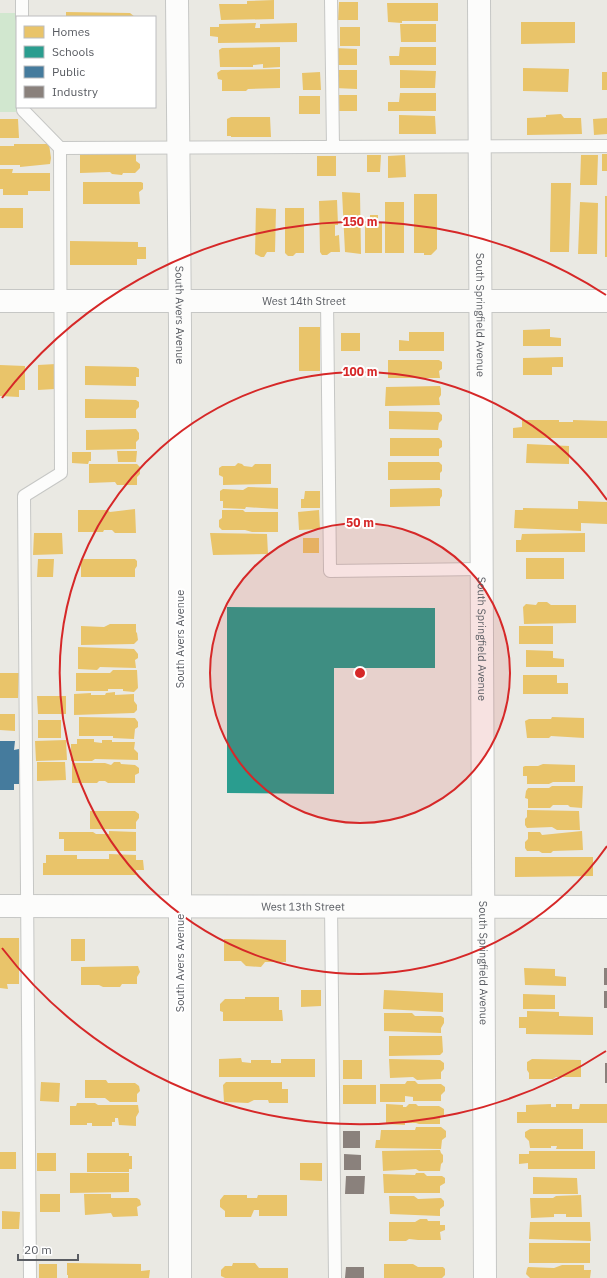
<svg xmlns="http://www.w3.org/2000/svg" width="607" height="1278" font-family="'IBM Plex Sans',sans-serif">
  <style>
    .green { fill: #d1e7cf }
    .homes { fill: #e9c46a }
    .schools { fill: #2a9d8f }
    .public { fill: #457b9d }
    .industry { fill: #8a817c }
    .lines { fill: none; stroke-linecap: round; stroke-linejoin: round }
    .service-casing { stroke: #c6c7c5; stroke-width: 14 }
    .minor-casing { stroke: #c6c7c5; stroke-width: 24 }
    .service { stroke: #fcfcfb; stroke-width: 12 }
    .minor { stroke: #fcfcfb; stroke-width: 22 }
    .ring { fill: none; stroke: #d62828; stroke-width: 2 }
    .labels { text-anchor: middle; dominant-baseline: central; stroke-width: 4; stroke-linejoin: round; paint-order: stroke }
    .street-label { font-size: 11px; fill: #595c62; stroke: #fff }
    .centre { fill: #d62828; stroke: #fff; stroke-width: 2 }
    .ring-label { font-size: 12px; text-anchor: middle; font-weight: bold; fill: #d62828; stroke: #fff; stroke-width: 4; stroke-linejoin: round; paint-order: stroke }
  </style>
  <rect width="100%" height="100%" fill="#eae9e3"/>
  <path class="green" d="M0,13H16V112H0Z"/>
  <path class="homes" d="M274,0V19L221,20L219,4H247V1Z
    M339,2H358V20H338Z
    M387,3H438V21H402V23L388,22Z
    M66,12L130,13L135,17H66Z
    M521,22H575V43L521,44Z
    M256,23L255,28H260V24L297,23V42L218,43V37L210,36V27H219V24Z
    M400,24H436V42H401Z
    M340,27H360V46H340Z
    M280,47V67L263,68V64L253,65V67H220L219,50L222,48Z
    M400,47H436V65H390L389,56H399Z
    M334,48L357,49V65H334Z
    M523,68L569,69L568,92L523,91Z
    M280,69V88L248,89L246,91H222V80L218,79L217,73L221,70Z
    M336,70H357V89L335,88Z
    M400,70L436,71L435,88H400Z
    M320,72L321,90H303L302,73Z
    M602,72H607V90H602Z
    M400,93H436V111H388V102H399Z
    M335,95H357V111H335Z
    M299,96H320V114H299Z
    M561,114L564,118H581L582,134L527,135V118L546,117V115Z
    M399,115L435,116L436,134H399Z
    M231,117H270L271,137H231V136H227V119Z
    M607,118V134L594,135L593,119Z
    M0,119H18L19,138H0Z
    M14,144H49L51,158L50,164L20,167V165H0V146H14Z
    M80,152H136V161L140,164V168L135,173H123L122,175L112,174L110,172L80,173Z
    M602,154H607V171H602Z
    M367,155H381L380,172H367Z
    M405,155L406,177L388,178V156Z
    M581,155H598L597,185H580Z
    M317,156H336V176H317Z
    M0,169H13L12,173H50V191H28V195H3V189H0Z
    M83,182H141L143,183V189L139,192L140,204H83Z
    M551,183H571L569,252H550Z
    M342,192L360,193L361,254L345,252Z
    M414,194H437V249L431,255H424V253H414Z
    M605,196H607V257H605Z
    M337,200L338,225H335V236L339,235L340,252H331L327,255H322L320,252L319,201Z
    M385,202H404V253H385Z
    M580,202L598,203L597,254H578Z
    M0,208H23V228H0Z
    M256,208L276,209L275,252H267L264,257H261L255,254Z
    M285,208H304V253H296L293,256H288L285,253Z
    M370,215H378V223H382V253H365V223H370Z
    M70,241L138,242V247H146V259H137V265H70Z
    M299,327H320V371H299Z
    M550,329V337L561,338V346H523V330Z
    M409,332H444V351H399V340L409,341Z
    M341,333H360V351H341Z
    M563,357V367H552V375H523V358Z
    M388,360H439L442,362V369L439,371L440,378H388Z
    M56,364L55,389L38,390V365Z
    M0,365L25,366V390H19V397L0,396Z
    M85,366L136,367L139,369V377H136V386L85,385Z
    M440,386L441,389V395L439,398L440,405L385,406L386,387Z
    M85,399L136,400L139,402V407L136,410V418H85Z
    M389,411L439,412L442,415V420L439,423L438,430L389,429Z
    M522,420H559V422H573V420L607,421V438H513V428L522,427Z
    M136,429L139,433V439L136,442V449L86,450V430Z
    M390,438H439L442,441V447L439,449V456H390Z
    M527,444L569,446V464L526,463Z
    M117,451H137L136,462H118Z
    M72,452H91V461H89L88,464L72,463Z
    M388,462H439L442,465V471L440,473V480H388Z
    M238,463L242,464L244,466L252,467L255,464H271V484L223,485V477L219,475V468L222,466H235Z
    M89,464H137L140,467V474L137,477V485H117L115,482L89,483Z
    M248,487L278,488V509L246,507L245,509L223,508V501H220V491L223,489L243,490Z
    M439,488L442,490V496L440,499V506L390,507V489Z
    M305,491H320V508H301V499H304Z
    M578,501L607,502V524L581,523V531L514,528L515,510H523V508L578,509Z
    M135,509L136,533H115L112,530H104L103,532H78V510H107L110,512Z
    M222,510H243L245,512H278V532H252L245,530H222L219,527V520L222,518Z
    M319,510L320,529L299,530L298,512Z
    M34,533H62L63,554L33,555Z
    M210,533L267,534L268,554L213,555Z
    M585,533V552H516V540H521L522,534Z
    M303,538H319V553H303Z
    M526,558H564V579H526Z
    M38,559H54L53,577H37Z
    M81,559H135L137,561V566L135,569V577H81Z
    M538,602H547L551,605H576V623L524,624L523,607L526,604L536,605Z
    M110,624H136V632L137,633L138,640L134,644L81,645V626L104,627Z
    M519,626H553V644H519Z
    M78,647L134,649L138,654V658L135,660L136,668L100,667L97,670L78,669Z
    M526,650L553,651V658L564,659V667H526Z
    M113,670H137L138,688L134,692L123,691V689H108V691H76V673H110Z
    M0,673H19L18,698H0Z
    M523,675H557V683H568V694H523Z
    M115,692V695L134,694V701L137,705V710L134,713L74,715V694L91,693V695H105L106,693Z
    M37,696H66V714H38Z
    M0,714H15V731L0,730Z
    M79,717L135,718L138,722V727L135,729L134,739L113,738V736H79Z
    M552,717L584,718V738L551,736L549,738H527L525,721L529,719H551Z
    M38,720H61V738H38Z
    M77,739H94V742L102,743V740H112V742H135L134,749L138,753V760L95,759L92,761H71V744H77Z
    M66,740L67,760L36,761L35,741Z
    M37,762H65L66,780L37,781Z
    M114,762H120L121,764L135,765L139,768V773L135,775V783H108L105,781H99L97,783H72V763H105L111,765Z
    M543,764L575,765V782H553L549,784H527V776H523V767L525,766H538Z
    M552,786H583L582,808L570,807L568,805H553L550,808H528V799L525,798L526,791L528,788H549Z
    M527,810L579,811L580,830H557L552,827L527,828L525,825V819L527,817Z
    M90,811H135L139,814V818L136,822V829H90Z
    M109,831L136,832V851H64V839H59V832H93L96,834H109Z
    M582,831L583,850L553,851L551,853H542L539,851H527L525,848V842L528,839V832H540L542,835Z
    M109,854L136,855V860H143L144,870H136V875H43V863H46V855H77V859H109Z
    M515,857H593V876L515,877Z
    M0,938H19V984H7L8,989L0,988Z
    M71,939H85V961H71Z
    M224,939L286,940V962H265L261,967L246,966L241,961H224Z
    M138,966L140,972L137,977V984H122L120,987H103L99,985H81V967Z
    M524,968L555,969V976L566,977V986L525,985Z
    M301,990H321V1006L301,1007Z
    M384,990L443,993V1012L383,1009Z
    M523,994L555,995V1009H523Z
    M245,997H279V1010H282L283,1021H223V1012L220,1011V1004L225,999H245Z
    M527,1011L559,1012V1016L593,1017V1035L526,1034V1028H519V1017H527Z
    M384,1013H412L415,1016H441L444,1018V1023L441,1028V1033L384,1031Z
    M389,1036H442L443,1052L440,1055L389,1056Z
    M241,1058L242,1062L251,1063V1060H271V1063H281V1059H315V1077H219V1059Z
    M389,1059L440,1060L444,1063V1069L441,1072V1079L417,1080L413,1077L390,1078Z
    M532,1059L581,1060V1077H556L553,1079H529V1073L527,1070V1062Z
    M343,1060H362V1079H343Z
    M85,1080H106L108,1083H135L139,1086L140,1091L137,1094V1102H110L105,1098H85Z
    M407,1081H415L418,1084H441L445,1087V1091L441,1095V1101H413V1097L405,1096V1102H380V1084H405Z
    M41,1082L60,1083L59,1102L40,1101Z
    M226,1082H282V1089H288V1103H269L268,1100H254L248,1103L224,1102L223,1085Z
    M343,1085H376V1104H343Z
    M77,1103H95L98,1105H138L139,1112L136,1117V1126L119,1125L118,1118H115V1122H112V1126H92V1123H87V1125H70V1106H76Z
    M386,1104L403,1105V1107H406L409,1104H416L418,1106H439L444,1109V1116H440V1124H419L416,1123H405V1125L386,1124Z
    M551,1104V1107H556V1104H572V1109H579L580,1104H607V1123H517V1112H526V1105Z
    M416,1127H441L446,1131V1137L442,1140L441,1149L375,1148L376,1140H380L381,1130H415Z
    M530,1129H583V1149H556L557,1146H551V1148H530L529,1141L525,1137V1132Z
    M440,1150L441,1153L443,1155V1162L441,1164L440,1171H419L416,1169L383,1171L382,1151Z
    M529,1151H595V1169H528V1163L519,1164V1154H529Z
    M0,1152H16V1169H0Z
    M37,1153H56V1171H37Z
    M87,1153H129V1156H132V1169H129V1172H87Z
    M300,1163H322V1181L300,1180Z
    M70,1173H129V1192L70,1193Z
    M416,1173H424L427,1176H442L445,1178V1183L440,1186V1193H384L383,1174L415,1175Z
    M533,1177L577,1178L578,1194H533Z
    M40,1194H60V1212H40Z
    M84,1194H111V1198H137L140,1200L141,1205L137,1207L138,1216L113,1217L111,1213L85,1215Z
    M224,1195H247V1198H257L258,1195H287V1216H259V1210H254L251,1217H225V1211L220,1207V1200Z
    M581,1195L582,1217H566V1214H554V1217L531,1218L530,1198H553L556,1196Z
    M389,1196H414L418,1199L441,1198L444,1201V1206L440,1209V1216L390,1214Z
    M2,1211L20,1212L19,1229H2Z
    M420,1219H427L428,1221H440V1225H445V1230L440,1232L441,1240H418L409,1239L406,1241H389V1222H415Z
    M530,1222H590L591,1241L529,1239Z
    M529,1243H590V1263H529Z
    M67,1263L141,1264V1271L150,1270L149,1278H68V1275H67Z
    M233,1263H255L259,1268H288V1278H225L221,1276V1270L225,1266H232Z
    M39,1264H57V1278H39Z
    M384,1264H413L418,1267H443L445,1269V1275L442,1278H384Z
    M562,1265H584V1270H591L590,1278H530L526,1274L527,1269L528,1267L554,1268Z"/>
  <path class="schools" d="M227,607L435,608V668H334V794L227,793Z"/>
  <path class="public" d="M0,741H15L14,750L19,749V784H14V790H0Z"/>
  <path class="industry" d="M604,968H607V985H604Z
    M604,991H607V1008H604Z
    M605,1063H607V1083H605Z
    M343,1131H360V1148H343Z
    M344,1154L361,1155V1170H344Z
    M346,1176H365L364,1194H345Z
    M346,1267H364V1278H345Z"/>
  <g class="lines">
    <defs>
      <path id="service" d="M22,0V17
        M331,0L333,147
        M23,107V110L60,148L61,473L24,496L30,1278
        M60,148L607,146
        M327,301L330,571L482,569
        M331,906L335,1278"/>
      <g id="minor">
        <path id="s1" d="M177,0L180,326V1278"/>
        <path id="s2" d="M479,0L485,1278"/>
        <path id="s3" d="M0,301H607"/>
        <path id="s4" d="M0,906L607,907"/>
      </g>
    </defs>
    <use href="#service" class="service-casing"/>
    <use href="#minor" class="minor-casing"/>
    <use href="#service" class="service"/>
    <use href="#minor" class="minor"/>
  </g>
  <circle cx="360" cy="673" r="150" fill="#d62828" fill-opacity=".12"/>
  <g class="ring">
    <circle cx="360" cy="673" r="150"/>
    <path d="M607 846A301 301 0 1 1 607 500"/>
    <path d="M606 1051A451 451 0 0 1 2 948M2 398A451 451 0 0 1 606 295"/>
  </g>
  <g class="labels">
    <g class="street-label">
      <text stroke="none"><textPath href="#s3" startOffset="304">West 14th Street</textPath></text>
      <text stroke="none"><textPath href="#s1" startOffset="315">South Avers Avenue</textPath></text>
      <text stroke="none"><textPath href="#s2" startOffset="315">South Springfield Avenue</textPath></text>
      <text transform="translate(180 639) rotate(-90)">South Avers Avenue</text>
      <text stroke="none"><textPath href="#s2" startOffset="639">South Springfield Avenue</textPath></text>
      <text stroke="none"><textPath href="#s4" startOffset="303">West 13th Street</textPath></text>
      <text transform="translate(180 963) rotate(-90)">South Avers Avenue</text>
      <text stroke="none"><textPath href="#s2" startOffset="963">South Springfield Avenue</textPath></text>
    </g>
  </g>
  <circle cx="360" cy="673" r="6" class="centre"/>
  <g class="ring-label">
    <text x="360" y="226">150 m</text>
    <text x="360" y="376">100 m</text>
    <text x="360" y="527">50 m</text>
  </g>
  <rect x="16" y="16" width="140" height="92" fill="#ffffff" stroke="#bdbec0"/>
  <rect x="24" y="26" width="20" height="12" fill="#e9c46a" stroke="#bdbec0"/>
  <text x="52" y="36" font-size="12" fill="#595c62">Homes</text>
  <rect x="24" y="46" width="20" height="12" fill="#2a9d8f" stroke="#bdbec0"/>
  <text x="52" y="56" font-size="12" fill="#595c62">Schools</text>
  <rect x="24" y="66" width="20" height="12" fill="#457b9d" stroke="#bdbec0"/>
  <text x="52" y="76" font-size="12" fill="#595c62">Public</text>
  <rect x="24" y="86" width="20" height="12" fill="#8a817c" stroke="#bdbec0"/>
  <text x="52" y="96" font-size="12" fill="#595c62">Industry</text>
  <path d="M18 1254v6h60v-6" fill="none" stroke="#595c62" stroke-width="2"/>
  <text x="24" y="1254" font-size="12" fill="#595c62" stroke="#ffffff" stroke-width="3" paint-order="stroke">20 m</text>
</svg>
